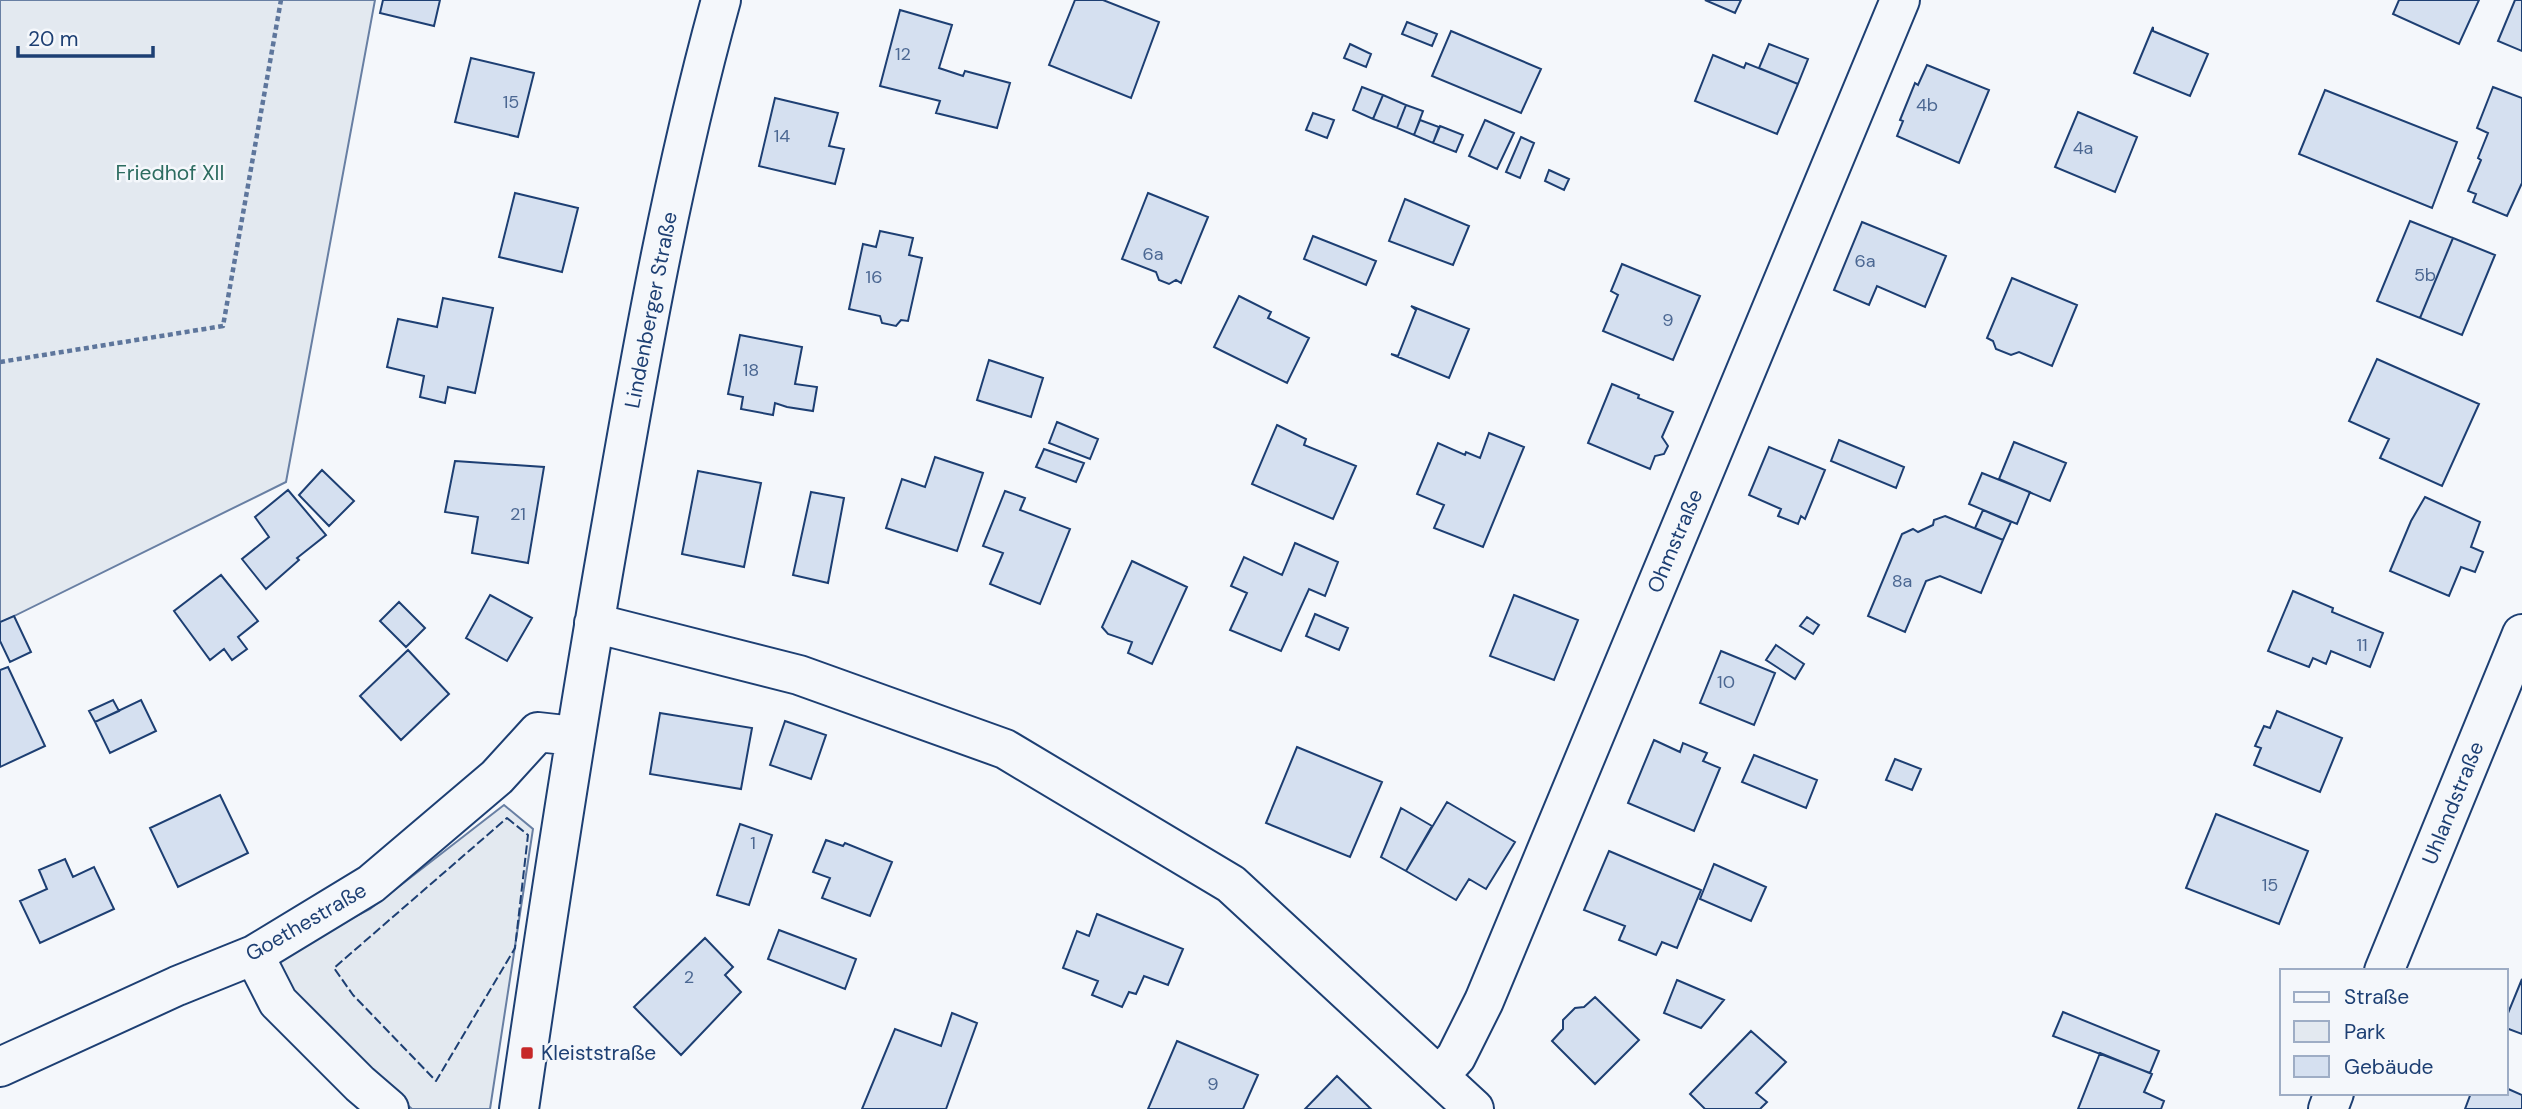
<svg xmlns="http://www.w3.org/2000/svg" width="2522" height="1109" font-family="'DM Sans',sans-serif">
  <style>
    .green { fill: #e3e9f0; stroke: #687fa3; stroke-width: 2 }
    .building { fill: #d5e0f0; stroke: #1d3f73; stroke-width: 2 }
    .lines { fill: none; stroke-linecap: round; stroke-linejoin: round }
    .minor-casing { stroke: #1d3f73; stroke-width: 42 }
    .path { stroke: #5e769c; stroke-width: 4.5; stroke-dasharray: 5 3.5; stroke-linecap: butt }
    .minor { stroke: #f4f7fb; stroke-width: 38 }
    .fence { stroke: #1d3f73; stroke-width: 2; stroke-dasharray: 9 3.5; stroke-linecap: butt }
    .poi-dot { fill: #c62828; stroke: #f4f7fb; stroke-width: 2.5 }
    .labels { text-anchor: middle; dominant-baseline: central; stroke-width: 5; stroke-linejoin: round; paint-order: stroke }
    .number-label { font-size: 18px; fill: #4b6792 }
    .park-label { font-size: 21px; fill: #2c6c60; stroke: #f4f7fb }
    .street-label { font-size: 21px; fill: #1d3f73; stroke: #f4f7fb }
    .poi-label { font-size: 21px; fill: #1d3f73; stroke: #f4f7fb; text-anchor: start }
  </style>
  <rect width="100%" height="100%" fill="#f4f7fb"/>
  <path class="green" d="M0,0H375L286,482L0,623Z
    M504,805L533,829L490,1109H412L288,998L268,962L370,909Z"/>
  <path class="building" d="M383,0H440L434,26L380,13Z
    M1075,0H1103L1159,22L1131,98L1049,65Z
    M1705,0H1741L1735,13Z
    M2399,0H2479L2459,44L2393,14Z
    M2515,0H2522V51L2498,41Z
    M900,10L952,25L939,68L963,76L965,71L1010,83L997,128L936,113L940,101L880,86Z
    M1407,22L1437,34L1432,46L1402,34Z
    M2153,27V31L2208,54L2190,96L2134,73Z
    M1451,31L1541,69L1521,113L1432,76Z
    M1350,44L1371,54L1366,67L1344,58Z
    M1769,44L1808,59L1798,84L1759,68Z
    M1713,55L1744,68L1746,63L1798,84L1777,134L1695,101Z
    M471,58L534,73L518,137L455,122Z
    M1927,65L1989,90L1959,163L1897,136L1903,121L1900,120L1915,83L1918,85Z
    M1362,87L1383,95L1373,119L1353,110Z
    M2493,87L2522,98V183L2507,216L2473,202L2476,194L2468,191L2481,160L2478,158L2488,133L2477,128Z
    M2325,90L2457,142L2432,208L2299,154Z
    M1383,95L1406,105L1397,128L1373,119Z
    M775,98L838,113L829,146L844,149L835,184L759,166Z
    M1406,105L1423,111L1414,135L1397,128Z
    M2078,112L2137,137L2115,192L2055,167Z
    M1313,113L1334,120L1327,138L1306,130Z
    M1420,120L1439,127L1433,143L1414,135Z
    M1485,120L1514,133L1497,169L1469,156Z
    M1440,126L1463,135L1456,152L1433,143Z
    M1521,137L1534,143L1520,178L1506,172Z
    M1549,170L1569,179L1564,190L1545,181Z
    M515,193L578,208L562,272L499,257Z
    M1148,193L1208,217L1181,283L1176,280L1169,284L1159,280L1156,272L1122,259Z
    M1405,199L1469,226L1453,265L1389,241Z
    M2410,221L2453,238L2420,318L2377,301Z
    M1862,222L1946,256L1925,307L1877,286L1869,305L1834,290Z
    M880,231L913,238L909,255L922,258L908,321L901,320L896,326L882,323L880,316L849,309L863,244L876,247Z
    M1313,236L1376,261L1366,285L1304,259Z
    M2453,238L2495,255L2462,335L2420,318Z
    M1622,264L1700,296L1673,360L1603,331L1618,295L1611,291Z
    M2012,278L2077,305L2052,366L2019,352L2011,355L1996,349L1993,341L1987,338Z
    M1239,296L1271,312L1268,318L1309,338L1287,383L1214,347Z
    M443,298L493,308L475,393L448,387L445,403L420,397L424,376L387,367L398,319L437,327Z
    M1411,306L1469,329L1449,378L1391,354L1398,356L1416,310Z
    M740,335L802,347L795,384L817,387L813,411L787,407L775,403L773,415L741,409L743,397L728,394Z
    M2377,359L2479,404L2442,486L2380,458L2389,439L2349,421Z
    M989,360L1043,378L1031,417L977,400Z
    M1612,384L1639,395L1638,398L1673,412L1662,437L1668,446L1664,454L1655,456L1650,469L1588,443Z
    M1057,422L1098,439L1090,459L1049,443Z
    M1277,425L1306,439L1304,445L1356,466L1333,519L1252,484Z
    M1489,433L1524,447L1483,547L1434,528L1444,505L1417,494L1438,443L1465,455L1466,452L1480,458Z
    M1839,440L1904,467L1896,488L1831,461Z
    M2014,442L2066,463L2050,501L1999,479Z
    M1769,447L1825,470L1805,519L1801,516L1798,524L1778,516L1781,509L1749,495Z
    M1044,449L1084,463L1076,482L1036,467Z
    M935,457L983,473L957,551L886,528L902,479L925,487Z
    M455,461L544,467L528,563L472,553L478,517L445,512Z
    M322,470L354,501L329,526L299,495Z
    M698,471L761,483L744,567L682,554Z
    M1982,473L2030,492L2017,524L1969,504Z
    M288,490L326,535L297,558L299,560L266,589L242,559L269,537L255,517Z
    M1005,491L1025,498L1020,510L1070,529L1040,604L990,584L1003,553L983,546Z
    M811,492L844,498L828,583L793,575Z
    M2425,497L2480,522L2471,547L2483,552L2475,572L2461,567L2449,596L2390,571L2411,521Z
    M1983,510L2011,522L2003,540L1975,528Z
    M1945,516L2003,540L1981,593L1940,576L1926,581L1905,632L1868,616L1902,534L1913,529L1918,532L1933,525L1934,520Z
    M1295,543L1338,562L1325,596L1309,589L1281,651L1230,630L1247,593L1231,586L1244,557L1282,575Z
    M1132,561L1187,587L1152,664L1128,653L1132,642L1108,634L1102,627Z
    M221,575L258,621L238,637L247,649L232,660L224,649L210,660L174,611Z
    M2293,591L2333,608L2332,612L2383,633L2370,667L2331,651L2326,664L2313,658L2309,667L2268,651Z
    M490,595L532,618L507,661L466,638Z
    M1514,595L1578,620L1554,680L1490,656Z
    M399,602L425,628L406,647L380,621Z
    M1315,614L1348,628L1339,650L1306,636Z
    M14,616L31,652L10,662L0,641V622Z
    M1807,617L1819,625L1813,634L1800,626Z
    M1776,645L1804,664L1795,679L1766,660Z
    M408,650L449,694L401,740L360,696Z
    M1721,651L1775,673L1754,725L1700,703Z
    M8,667L45,746L0,767V670Z
    M113,700L119,711L95,722L89,711Z
    M141,700L156,731L110,753L95,722Z
    M2277,711L2342,738L2320,792L2254,765L2261,748L2255,746L2264,726L2270,728Z
    M660,713L752,728L741,789L650,774Z
    M785,721L826,735L811,779L770,765Z
    M1654,740L1680,752L1683,743L1707,753L1703,761L1720,768L1694,831L1628,803Z
    M1297,747L1382,782L1350,857L1266,823Z
    M1754,755L1817,780L1806,808L1742,782Z
    M1895,759L1921,769L1912,790L1886,780Z
    M220,795L248,853L178,887L150,828Z
    M1447,802L1515,842L1486,889L1469,879L1456,900L1406,871Z
    M1401,808L1432,826L1406,871L1381,857Z
    M2216,814L2308,851L2279,924L2186,888Z
    M740,824L772,835L749,905L717,895Z
    M826,840L843,846L845,843L892,862L870,916L822,898L830,878L813,872Z
    M1609,851L1701,890L1677,948L1662,942L1656,955L1619,940L1625,926L1584,910Z
    M65,859L73,877L94,867L114,909L40,943L20,901L47,889L39,870Z
    M1714,864L1766,887L1751,921L1700,899Z
    M1097,914L1183,949L1168,985L1144,976L1136,994L1129,992L1122,1007L1092,995L1098,981L1063,968L1077,931L1089,936Z
    M779,930L856,959L845,989L768,959Z
    M705,938L733,967L725,975L741,992L681,1055L634,1007Z
    M2522,979V1034L2506,1028V1018Z
    M1677,980L1724,1000L1701,1028L1664,1013Z
    M1595,997L1639,1040L1595,1084L1552,1041L1563,1029V1020L1575,1008L1584,1007Z
    M2063,1012L2159,1051L2150,1073L2053,1036Z
    M952,1013L977,1023L946,1109H862L895,1029L941,1046Z
    M1751,1031L1786,1062L1756,1093L1767,1102L1760,1109H1705L1690,1094Z
    M1177,1041L1258,1075L1243,1109H1148Z
    M2100,1053L2152,1074L2144,1092L2164,1101L2161,1109H2078Z
    M1337,1076L1371,1109H1305Z
    M2506,1088L2522,1095V1109H2465L2471,1093H2506Z"/>
  <g class="lines">
    <defs>
      <path id="minor" d="M594,623L799,675L1005,749L1231,884L1474,1109
        M254,955L278,1002L360,1084L389,1109
        M2384,971L2522,634
        M0,1067L177,986L254,955L371,884L497,777L538,732L574,736
        M1440,1075L1456,1057L1484,1001L1900,0
        M519,1109C548,911 578,713 613,516C643,342 674,170 721,0
        M2328,1109L2334,1093"/>
    </defs>
    <use href="#minor" class="minor-casing"/>
    <path class="path" d="M0,362L223,326L281,0"/>
    <use href="#minor" class="minor"/>
    <path class="fence" d="M507,818L528,835L515,948L436,1081L353,995L334,968Z"/>
  </g>
  <rect class="poi-dot" x="520" y="1046" width="14" height="14" rx="3.5"/>
  <g class="labels">
    <g class="number-label">
      <text x="903" y="54">12</text>
      <text x="511" y="102">15</text>
      <text x="1927" y="105">4b</text>
      <text x="782" y="136">14</text>
      <text x="2083" y="148">4a</text>
      <text x="1153" y="254">6a</text>
      <text x="1865" y="261">6a</text>
      <text x="2425" y="275">5b</text>
      <text x="874" y="277">16</text>
      <text x="1668" y="320">9</text>
      <text x="751" y="370">18</text>
      <text x="518" y="514">21</text>
      <text x="1902" y="581">8a</text>
      <text x="2362" y="645">11</text>
      <text x="1726" y="682">10</text>
      <text x="753" y="843">1</text>
      <text x="2270" y="885">15</text>
      <text x="689" y="977">2</text>
      <text x="1213" y="1084">9</text>
    </g>
    <g class="park-label">
      <text x="170" y="173">Friedhof XII</text>
    </g>
    <g class="street-label">
      <text transform="translate(651 310) rotate(-79)">Lindenberger Straße</text>
      <text transform="translate(1675 541) rotate(-67)">Ohmstraße</text>
      <text transform="translate(2453 803) rotate(-68)">Uhlandstraße</text>
      <text transform="translate(306 922) rotate(-30)">Goethestraße</text>
    </g>
    <g class="poi-label">
      <text x="541" y="1053">Kleiststraße</text>
    </g>
  </g>
  <rect x="2280" y="969" width="228" height="126" fill="#f4f7fb" stroke="#9eadc5" stroke-width="2"/>
  <rect x="2294" y="992" width="35" height="10" fill="#f4f7fb" stroke="#9eadc5" stroke-width="2"/>
  <text x="2344" y="1004" font-size="21" fill="#1d3f73">Straße</text>
  <rect x="2294" y="1021" width="35" height="21" fill="#e3e9f0" stroke="#9eadc5" stroke-width="2"/>
  <text x="2344" y="1039" font-size="21" fill="#1d3f73">Park</text>
  <rect x="2294" y="1056" width="35" height="21" fill="#d5e0f0" stroke="#9eadc5" stroke-width="2"/>
  <text x="2344" y="1074" font-size="21" fill="#1d3f73">Gebäude</text>
  <path d="M18 46v10h135v-10" fill="none" stroke="#1d3f73" stroke-width="3.5"/>
  <text x="28" y="46" font-size="21" fill="#1d3f73" stroke="#f4f7fb" stroke-width="5" paint-order="stroke">20 m</text>
</svg>
